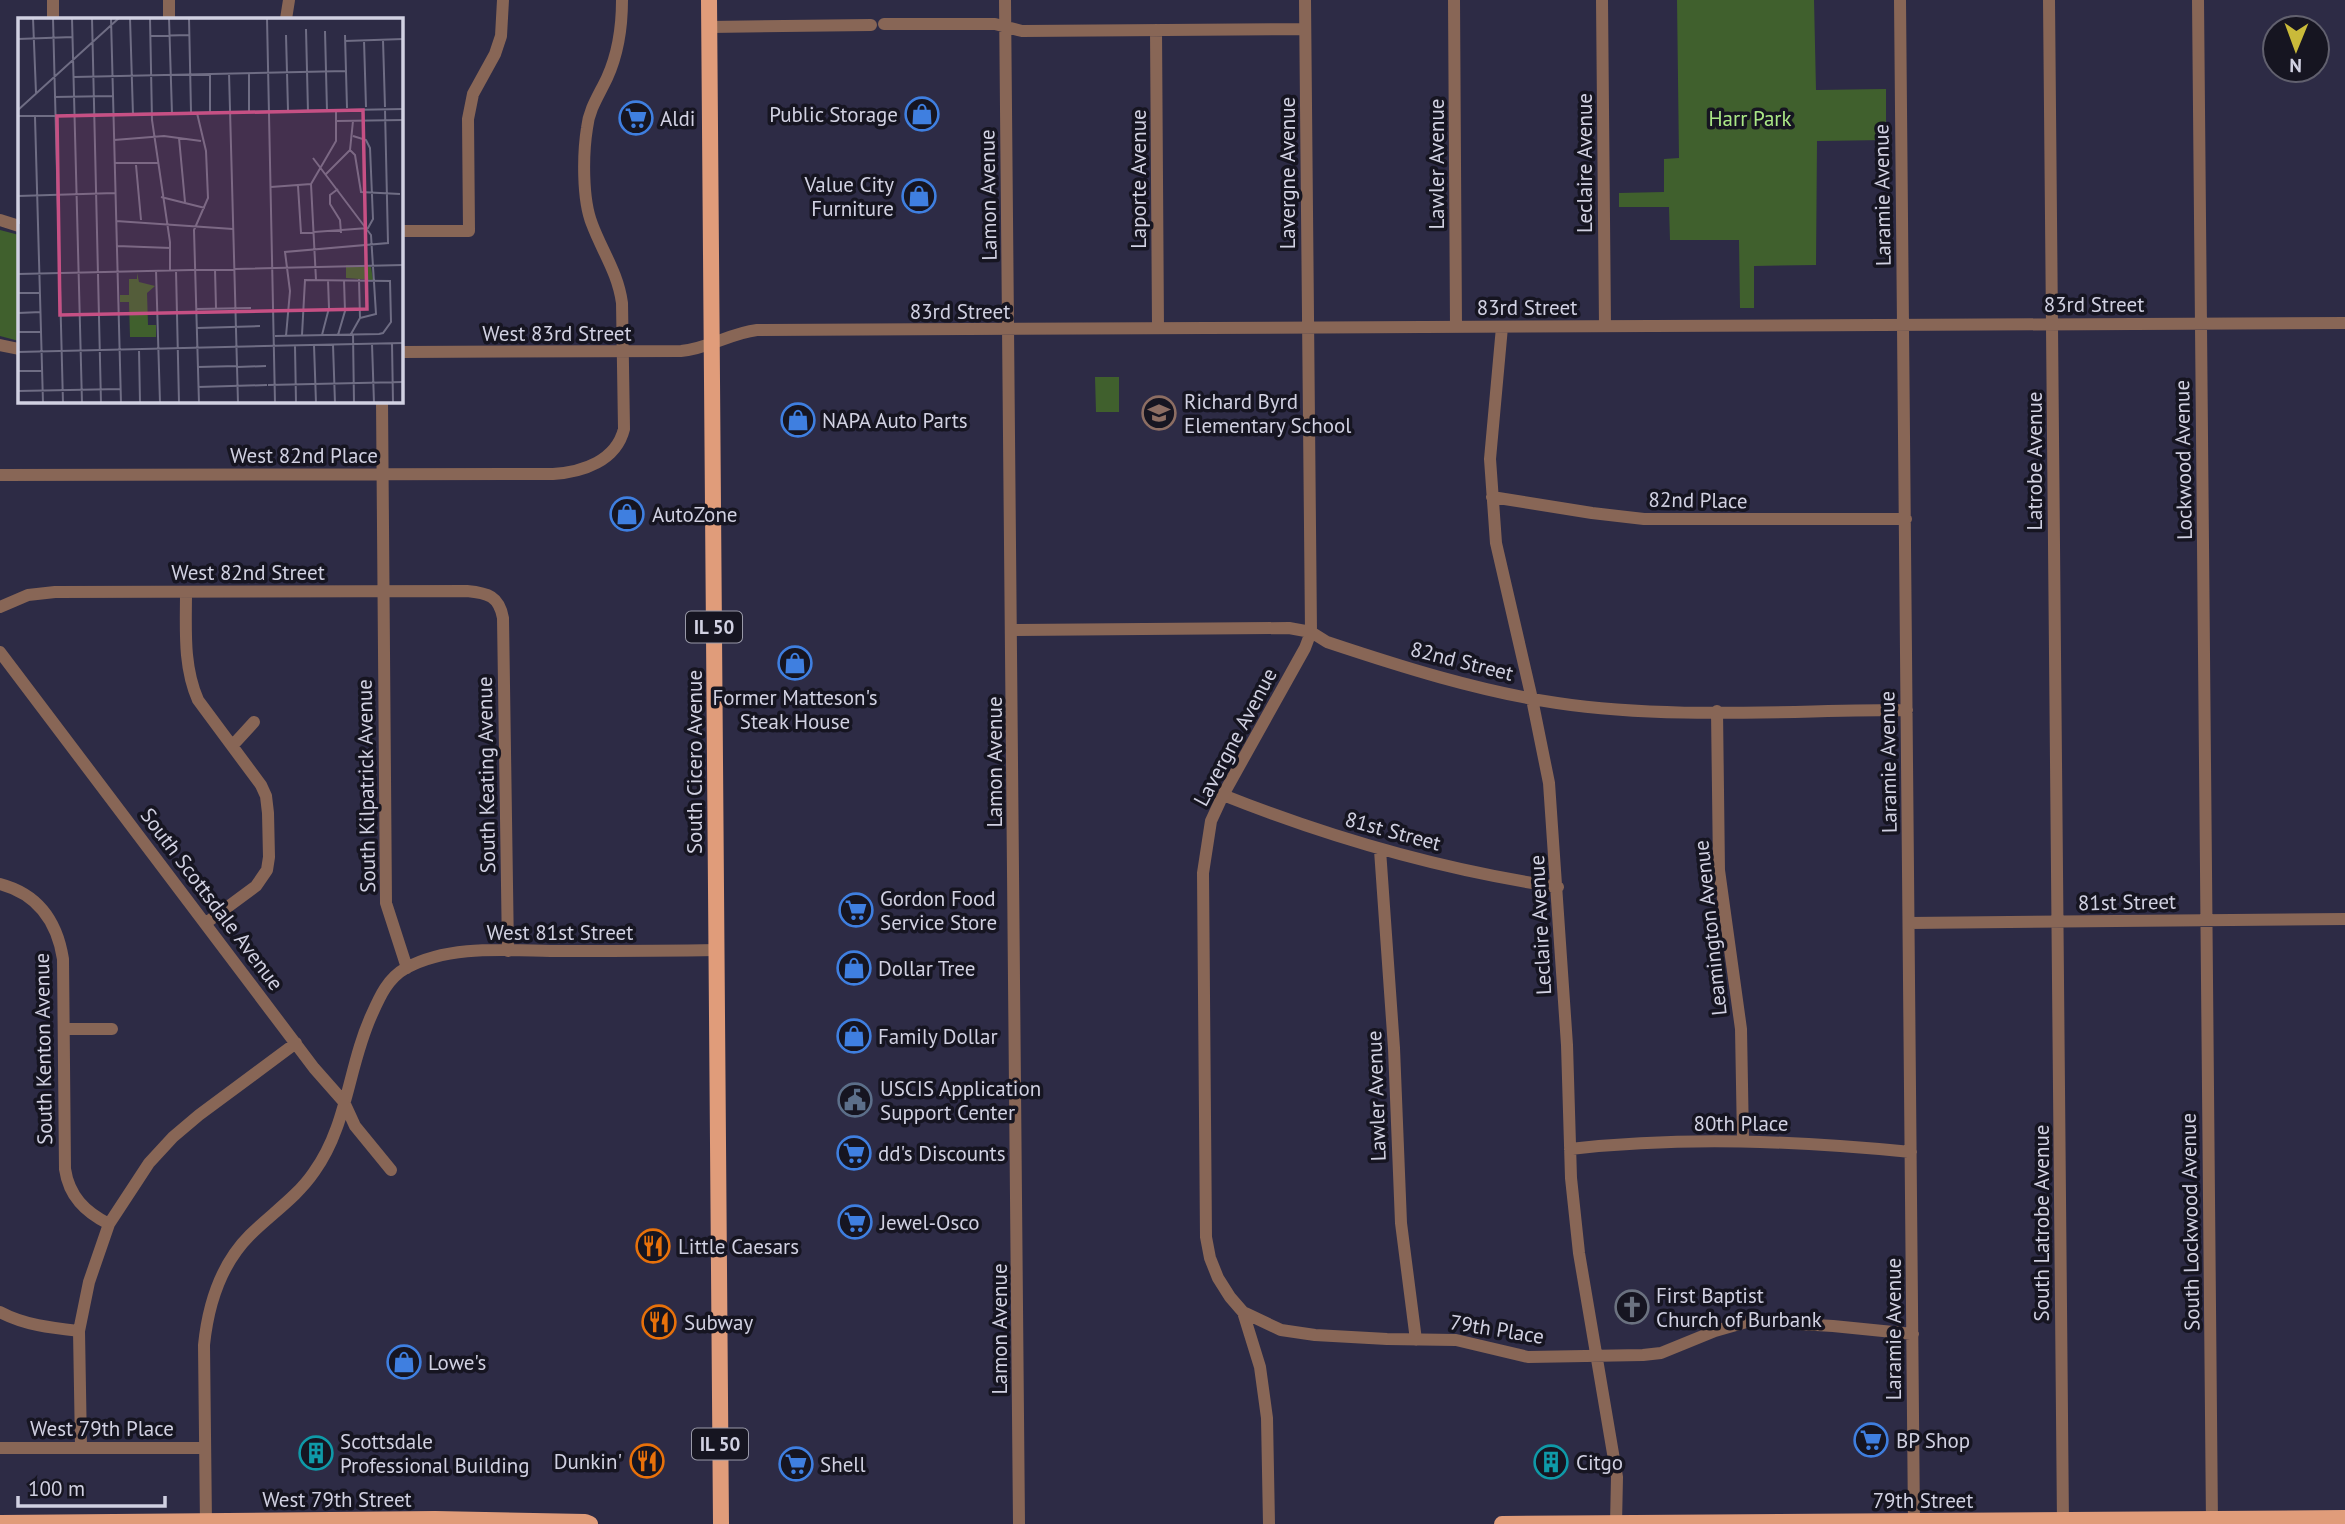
<svg xmlns="http://www.w3.org/2000/svg" width="2345" height="1524" font-family="'PT Sans',sans-serif">
  <style>
    .green { fill: #40602d }
    .lines { fill: none; stroke-linecap: round; stroke-linejoin: round }
    .minor { stroke: #886656; stroke-width: 12 }
    .major { stroke: #e09c7a; stroke-width: 16 }
    .labels { text-anchor: middle; dominant-baseline: central; stroke-width: 7; stroke-linejoin: round; paint-order: stroke }
    .shield { fill: #161521; stroke: #9999a8; stroke-width: 2 }
    .shield-label { font-size: 19px; font-weight: bold; fill: #d1d1e2 }
    .poi-label { font-size: 21px; fill: #d1d1e2; stroke: #161521; text-anchor: start }
    .park-label { font-size: 21px; fill: #aae786; stroke: #161521 }
    .street-label { font-size: 21px; fill: #d1d1e2; stroke: #161521 }
    .inset-road { fill: none; stroke: #6f6d84; stroke-width: 2 }
    .view { fill: #c65084; fill-opacity: 0.15; stroke: #c65084; stroke-width: 3.5 }
    .inset-edge { fill: none; stroke: #d1d1e2; stroke-width: 3.5 }
  </style>
  <rect width="100%" height="100%" fill="#2d2b45"/>
  <path class="green" d="M1677,0H1814L1816,90L1886,89V140L1817,141L1816,265L1754,266V308H1740L1739,240H1670L1669,207H1619V193L1664,192V159L1679,158Z
    M0,230L19,235V341L0,336Z
    M1095,377H1119V412H1096Z"/>
  <g class="lines">
    <path class="minor" d="M53,0V19
      M169,0V19
      M1005,0L1019,1524
      M1454,0L1456,327
      M1602,0L1605,326
      M1900,0L1914,1524
      M2049,0L2063,1524
      M2198,0L2212,1524
      M286,19L289,0
      M884,24H995L1022,31L1305,29
      M709,27L871,25
      M1156,30L1158,328
      M0,220L19,226
      M401,231H469L468,119L473,94L495,54L501,36L503,0
      M1502,327L1490,459L1496,543L1532,699L1549,783L1567,1045L1571,1178L1579,1253L1617,1477L1616,1524
      M0,345L19,349
      M401,352L681,351C708,349 730,333 757,330L2345,323
      M382,401L386,903L407,968
      M0,475L553,474C583,472 616,461 624,429L622,303C618,273 602,251 592,224C582,199 583,153 587,128C589,109 599,95 607,78C618,54 622,27 622,0
      M1492,497L1592,513L1644,519H1906
      M186,592C186,629 183,666 198,700L261,785L266,796L268,813L269,857L267,870L256,886L206,923
      M0,607L28,595L55,592L467,591C488,593 499,596 503,618L508,951
      M1012,630L1289,628L1311,632L1327,642C1402,667 1478,691 1557,703C1672,720 1791,710 1907,710
      M0,652L314,1068L344,1102L355,1126L391,1170
      M1717,711L1719,870L1741,1029L1743,1140
      M233,745L254,722
      M1223,795C1331,838 1442,870 1558,887
      M1380,850L1394,1048L1401,1223L1416,1340
      M0,884C38,894 57,921 63,959L65,1169C69,1196 85,1212 109,1224
      M1909,923L2345,919
      M64,1029H112
      M1570,1149C1686,1136 1796,1141 1911,1152
      M0,1312C24,1325 52,1328 79,1331
      M1243,1312L1281,1330L1315,1335L1387,1339L1456,1340L1528,1357L1643,1355L1661,1353L1715,1331L1750,1321L1833,1326L1913,1334
      M81,1447L79,1331L89,1282L109,1224L149,1163L173,1137L199,1115L296,1043
      M0,1448H204
      M206,1524L204,1345C208,1306 221,1264 250,1235C271,1214 297,1197 314,1172C348,1125 348,1066 372,1014C380,996 388,978 406,968C452,943 512,951 563,951C614,951 665,951 716,950
      M1269,1524L1267,1418L1260,1367L1243,1312L1230,1297L1218,1278L1210,1258L1206,1237L1203,873L1211,821L1223,795L1305,648L1311,632L1305,0"/>
    <path class="major" d="M709,0L721,1524
      M0,1523L435,1519L585,1522L590,1524
      M1502,1524L2345,1518"/>
  </g>
  <defs>
    <symbol id="shop-ring" viewBox="-11 -11 22 22"><circle r="9.5" fill="#161521" stroke="#3f7fe0" stroke-width="1.5"/><path d="M-5-2.5h2.3a2.7 3.5 0 0 1 5.4 0H5L5.5 6h-11ZM-1.5-2.5h3a1.5 2.3 0 0 0-3 0Z" fill="#3f7fe0"/></symbol>
    <symbol id="supermarket-ring" viewBox="-11 -11 22 22"><circle r="9.5" fill="#161521" stroke="#3f7fe0" stroke-width="1.5"/><path d="M-6-5.5h2.5l.6 2H6L4.5 2H-2.5L-4.4-4H-6ZM-1.5 3.2a1.3 1.3 0 1 0 .1 0ZM3 3.2a1.3 1.3 0 1 0 .1 0Z" fill="#3f7fe0"/></symbol>
    <symbol id="school-ring" viewBox="-11 -11 22 22"><circle r="9.5" fill="#161521" stroke="#8d6e63" stroke-width="1.5"/><path d="M0-5L7-2L0 1L-7-2ZM-4 1L0 2.5L4 1V4Q0 6-4 4Z" fill="#8d6e63"/></symbol>
    <symbol id="civic-ring" viewBox="-11 -11 22 22"><circle r="9.5" fill="#161521" stroke="#5c6f8a" stroke-width="1.5"/><path d="M-.6-6.5H3V-4.5H.6V-3L4-1V1h2V6H-6V1h2V-1L-.6-3ZM-1.2 2.5V6h2.4V2.5Z" fill="#5c6f8a"/></symbol>
    <symbol id="restaurant-ring" viewBox="-11 -11 22 22"><circle r="9.5" fill="#161521" stroke="#e8710a" stroke-width="1.5"/><path d="M-5-6h1v4h1v-4h1v4h1v-4h1v5L-1.5 .5V6h-2V.5L-5-1ZM5-6V6H3V1.5H1.5Q1.5-4 5-6Z" fill="#e8710a"/></symbol>
    <symbol id="church-ring" viewBox="-11 -11 22 22"><circle r="9.5" fill="#161521" stroke="#6b7280" stroke-width="1.5"/><path d="M-1.2-6h2.4v3.5h3.3v2.4h-3.3V6h-2.4V-.1h-3.3v-2.4h3.3Z" fill="#6b7280"/></symbol>
    <symbol id="building-ring" viewBox="-11 -11 22 22"><circle r="9.5" fill="#161521" stroke="#0f9aa8" stroke-width="1.5"/><path d="M-4-6H4V6H1V3H-1V6H-4ZM-2.5-4.3h1.7v1.8h-1.7ZM.8-4.3h1.7v1.8H.8ZM-2.5-1h1.7V.8h-1.7ZM.8-1h1.7V.8H.8Z" fill="#0f9aa8"/></symbol>
  </defs>
  <g fill-rule="evenodd">
    <use href="#shop-ring" x="903" y="95" width="38" height="38"/>
    <use href="#supermarket-ring" x="617" y="99" width="38" height="38"/>
    <use href="#shop-ring" x="900" y="177" width="38" height="38"/>
    <use href="#school-ring" x="1140" y="394" width="38" height="38"/>
    <use href="#shop-ring" x="779" y="401" width="38" height="38"/>
    <use href="#shop-ring" x="608" y="495" width="38" height="38"/>
    <use href="#shop-ring" x="776" y="644" width="38" height="38"/>
    <use href="#supermarket-ring" x="837" y="891" width="38" height="38"/>
    <use href="#shop-ring" x="835" y="949" width="38" height="38"/>
    <use href="#shop-ring" x="835" y="1017" width="38" height="38"/>
    <use href="#civic-ring" x="836" y="1081" width="38" height="38"/>
    <use href="#supermarket-ring" x="835" y="1134" width="38" height="38"/>
    <use href="#supermarket-ring" x="836" y="1203" width="38" height="38"/>
    <use href="#restaurant-ring" x="634" y="1227" width="38" height="38"/>
    <use href="#church-ring" x="1613" y="1288" width="38" height="38"/>
    <use href="#restaurant-ring" x="640" y="1303" width="38" height="38"/>
    <use href="#shop-ring" x="385" y="1343" width="38" height="38"/>
    <use href="#supermarket-ring" x="1852" y="1421" width="38" height="38"/>
    <use href="#building-ring" x="297" y="1434" width="38" height="38"/>
    <use href="#restaurant-ring" x="628" y="1442" width="38" height="38"/>
    <use href="#building-ring" x="1532" y="1443" width="38" height="38"/>
    <use href="#supermarket-ring" x="777" y="1445" width="38" height="38"/>
  </g>
  <g class="labels">
    <g class="shield">
      <rect x="686" y="611.5" width="56" height="31" rx="5"/>
      <rect x="692" y="1428.5" width="56" height="31" rx="5"/>
    </g>
    <g class="shield-label">
      <text x="714" y="627">IL 50</text>
      <text x="720" y="1444">IL 50</text>
    </g>
    <g class="poi-label">
      <text x="898" y="114" text-anchor="end">Public Storage</text>
      <text x="660" y="118">Aldi</text>
      <text x="894" y="184" text-anchor="end">Value City<tspan x="894" dy="24">Furniture</tspan></text>
      <text x="1184" y="401">Richard Byrd<tspan x="1184" dy="24">Elementary School</tspan></text>
      <text x="822" y="420">NAPA Auto Parts</text>
      <text x="652" y="514">AutoZone</text>
      <text x="795" y="697" text-anchor="middle">Former Matteson's<tspan x="795" dy="24">Steak House</tspan></text>
      <text x="880" y="898">Gordon Food<tspan x="880" dy="24">Service Store</tspan></text>
      <text x="878" y="968">Dollar Tree</text>
      <text x="878" y="1036">Family Dollar</text>
      <text x="880" y="1088">USCIS Application<tspan x="880" dy="24">Support Center</tspan></text>
      <text x="878" y="1153">dd's Discounts</text>
      <text x="880" y="1222">Jewel-Osco</text>
      <text x="678" y="1246">Little Caesars</text>
      <text x="1656" y="1295">First Baptist<tspan x="1656" dy="24">Church of Burbank</tspan></text>
      <text x="684" y="1322">Subway</text>
      <text x="428" y="1362">Lowe's</text>
      <text x="1896" y="1440">BP Shop</text>
      <text x="340" y="1441">Scottsdale<tspan x="340" dy="24">Professional Building</tspan></text>
      <text x="622" y="1461" text-anchor="end">Dunkin'</text>
      <text x="1576" y="1462">Citgo</text>
      <text x="820" y="1464">Shell</text>
    </g>
    <g class="park-label">
      <text x="1750" y="118">Harr Park</text>
    </g>
    <g class="street-label">
      <text transform="translate(1584 163) rotate(-90)">Leclaire Avenue</text>
      <text transform="translate(1436 164) rotate(-90)">Lawler Avenue</text>
      <text transform="translate(1287 173) rotate(-90)">Lavergne Avenue</text>
      <text transform="translate(1138 179) rotate(-90)">Laporte Avenue</text>
      <text transform="translate(988 195) rotate(-91)">Lamon Avenue</text>
      <text transform="translate(1882 195) rotate(-91)">Laramie Avenue</text>
      <text x="2094" y="304">83rd Street</text>
      <text x="1527" y="307">83rd Street</text>
      <text x="960" y="311">83rd Street</text>
      <text x="557" y="333">West 83rd Street</text>
      <text x="304" y="455">West 82nd Place</text>
      <text transform="translate(2183 460) rotate(-91)">Lockwood Avenue</text>
      <text transform="translate(2034 461) rotate(-90)">Latrobe Avenue</text>
      <text transform="translate(1698 500) rotate(1)">82nd Place</text>
      <text x="248" y="572">West 82nd Street</text>
      <text transform="translate(1462 661) rotate(14)">82nd Street</text>
      <text transform="translate(1235 737) rotate(-62)">Lavergne Avenue</text>
      <text transform="translate(694 762) rotate(-90)">South Cicero Avenue</text>
      <text transform="translate(994 762) rotate(-90)">Lamon Avenue</text>
      <text transform="translate(1888 762) rotate(-91)">Laramie Avenue</text>
      <text transform="translate(486 775) rotate(-91)">South Keating Avenue</text>
      <text transform="translate(366 786) rotate(-91)">South Kilpatrick Avenue</text>
      <text transform="translate(1393 831) rotate(15)">81st Street</text>
      <text transform="translate(212 899) rotate(53)">South Scottsdale Avenue</text>
      <text transform="translate(2127 902) rotate(-1)">81st Street</text>
      <text transform="translate(1540 925) rotate(-93)">Leclaire Avenue</text>
      <text transform="translate(1710 928) rotate(-96)">Leamington Avenue</text>
      <text x="560" y="932">West 81st Street</text>
      <text transform="translate(43 1049) rotate(-91)">South Kenton Avenue</text>
      <text transform="translate(1376 1096) rotate(-92)">Lawler Avenue</text>
      <text x="1741" y="1123">80th Place</text>
      <text transform="translate(2190 1222) rotate(-91)">South Lockwood Avenue</text>
      <text transform="translate(2041 1223) rotate(-90)">South Latrobe Avenue</text>
      <text transform="translate(999 1329) rotate(-90)">Lamon Avenue</text>
      <text transform="translate(1497 1329) rotate(9)">79th Place</text>
      <text transform="translate(1893 1329) rotate(-90)">Laramie Avenue</text>
      <text x="102" y="1428">West 79th Place</text>
      <text x="337" y="1499">West 79th Street</text>
      <text x="1923" y="1500">79th Street</text>
    </g>
  </g>
  <g transform="translate(18 18)">
    <rect width="385" height="385" fill="#2d2b45"/>
    <path d="M328,247L353,249L355,262L328,260ZM119,255L121,264L137,268L129,275L130,307H138V319H112L111,284H102V277H111V261H119Z" fill="#40602d"/>
    <path class="inset-road" d="M15,0L18,75M35,0L45,385M54,0L64,385M74,0L83,385M93,0L103,385M112,0L115,97M132,0L134,102L152,224V252M151,0L154,96M171,0L173,94M249,0L257,385M288,11L290,94M307,13L309,93M268,17L270,92M327,17L329,90M132,18L171,17M0,21L55,19M346,22L348,89M365,22L367,89M327,23L385,21M211,55L220,385M231,55V94M192,56V95M56,59L328,53M36,79L95,78M0,92L101,0M179,95L188,133L190,180L176,212L181,385M0,98L385,91M17,99L25,385M319,103L385,102M161,120L167,184M96,122L146,118L183,123M332,132L337,137L343,174L382,176M295,140L353,217L358,296L342,300M97,145H141M118,147L123,202M308,156L332,132L335,103M293,166L298,262M293,166L318,123V91M280,168L283,215L350,210L355,201L352,130L348,122L335,118M253,169L293,166M320,171L312,177V186L322,202L323,215M0,178L97,175M0,178L1,206M143,179L187,190M98,203L215,211M99,228L153,230M197,251L198,290M138,252L142,385M158,252L161,385M0,256L385,247M0,275H22M178,291L233,290M0,295L23,294M179,310L242,308M0,314H23M333,316L342,300L341,261M335,316L336,385M304,317L311,290L310,262M320,317L327,293L326,262M257,318L361,316L365,315L373,304L372,263L287,262L284,317M268,318L272,273L267,234L370,225L367,92M374,325L375,385M354,326L356,385M296,327L298,385M315,327L317,385M246,328L385,325M277,328L278,385M121,331L122,385M0,334L246,328M180,349L219,348M219,349L248,348M0,353H24M250,367L385,364M180,369L249,367M0,373L103,371"/>
    <path class="view" d="M345,92L349,291L42,297L39,98Z"/>
    <rect width="385" height="385" class="inset-edge"/>
  </g>
  <g transform="translate(2296 49) rotate(181)"><circle r="33" fill="#161521" stroke="#61606e" stroke-width="2"/>
  <path d="M0-5L12 26L0 18L-12 26Z" fill="#c9ba3a"/>
  <text y="-10" font-size="19" font-weight="bold" text-anchor="middle" fill="#d1d1e2">N</text>
  </g>
  <path d="M18 1496v10h147v-10" fill="none" stroke="#d1d1e2" stroke-width="3.5"/>
  <text x="28" y="1496" font-size="21" fill="#d1d1e2" stroke="#161521" stroke-width="5" paint-order="stroke">100 m</text>
</svg>
